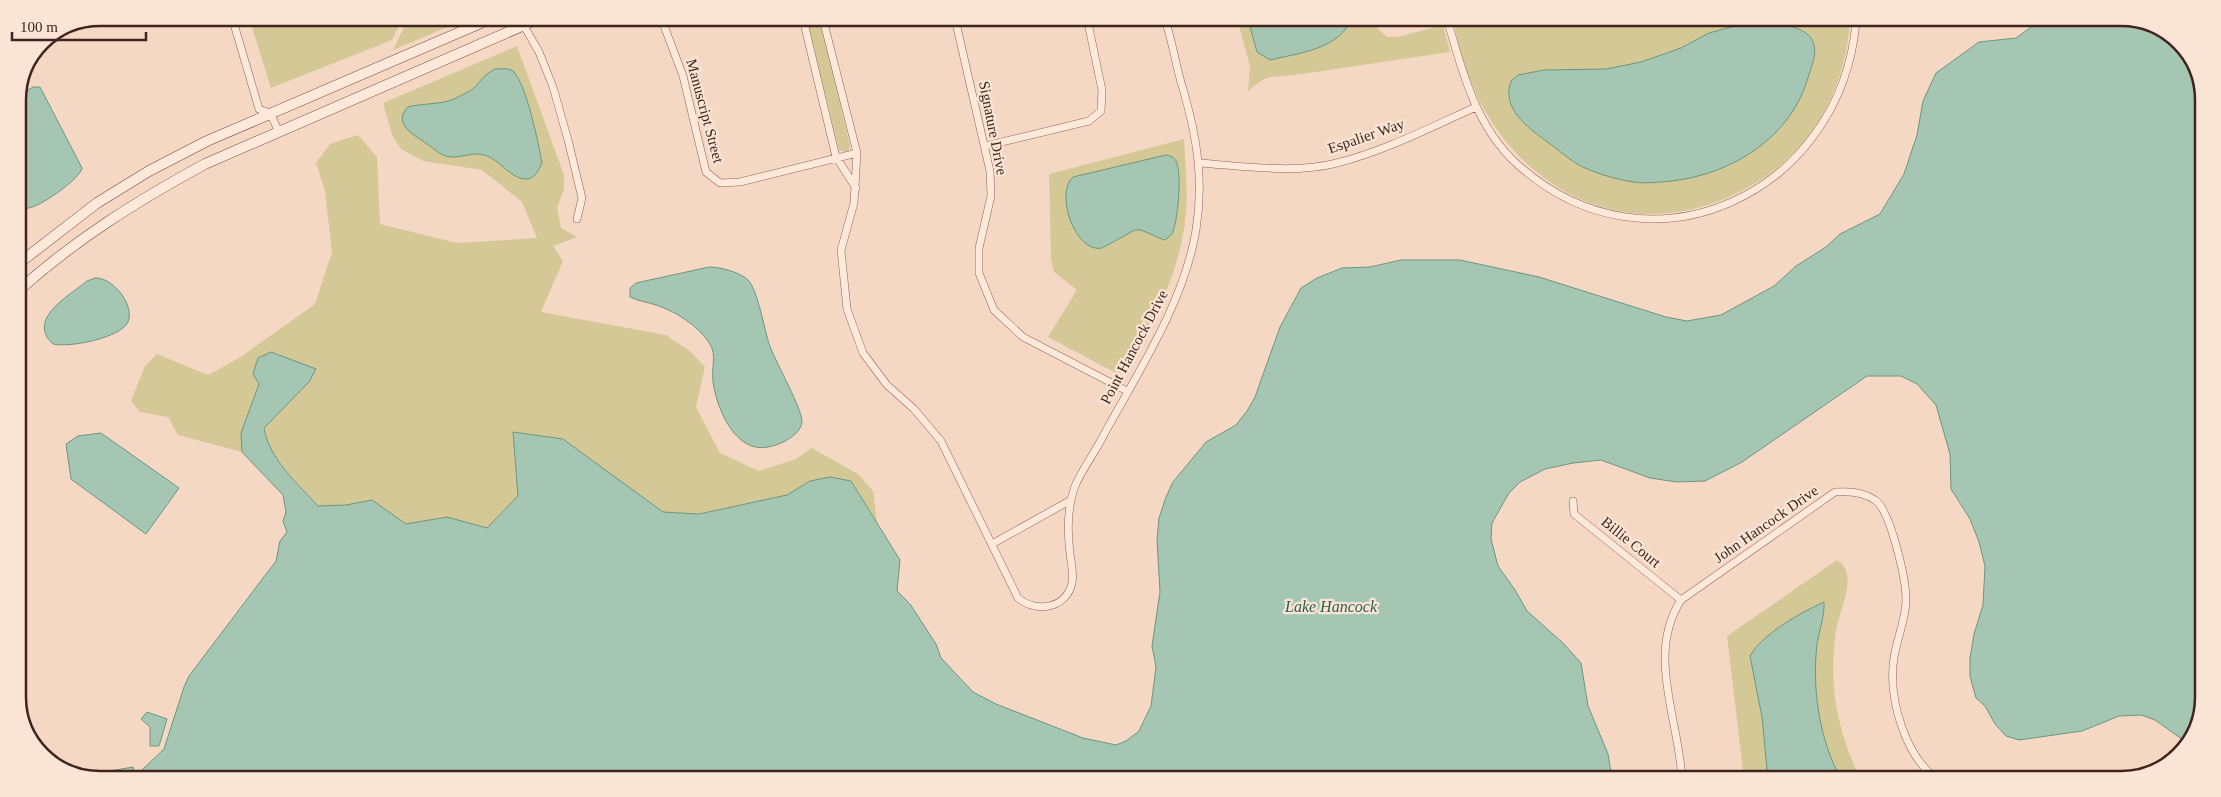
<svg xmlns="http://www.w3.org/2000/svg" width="2221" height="797" font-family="Georgia,serif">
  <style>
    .green { fill: #d4c996 }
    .water { fill: #a6c6b4; stroke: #6c967f }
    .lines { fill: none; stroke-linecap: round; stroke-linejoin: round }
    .street-casing { stroke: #916557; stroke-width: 8 }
    .secondary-casing { stroke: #73463b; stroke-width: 11 }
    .street { stroke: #fde8d9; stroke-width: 7 }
    .secondary { stroke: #fde8d9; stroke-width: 10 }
    .labels { text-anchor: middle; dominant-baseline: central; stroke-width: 4.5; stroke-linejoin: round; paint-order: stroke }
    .street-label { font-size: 15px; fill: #40241d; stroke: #fae4d5 }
    .water-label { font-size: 16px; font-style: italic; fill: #2b614e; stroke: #fae4d5 }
    .rim { fill: none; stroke: #40241d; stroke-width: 2.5 }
  </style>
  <rect width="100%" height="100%" fill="#f4d8c4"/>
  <path class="green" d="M1454,22H1850C1845,88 1814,147 1757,182C1619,267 1478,172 1454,22Z
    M400,23L392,40L271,88L251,24Z
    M406,23H457L393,50Z
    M808,23H821L850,146L849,151L845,152L839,150Z
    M1238,23H1377L1379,30L1387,37H1398L1443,25L1450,52L1302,74L1271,77L1262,80L1248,91L1250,66Z
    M517,46L564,175V189L557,208L561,228L577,237L553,246L563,261L541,312L666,335L691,352L705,367L696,407L720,453L759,471L796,459L812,448L858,474L873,491L877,522L851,481H810L787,495L699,514L663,512L646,501L513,432L518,496L487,528L447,517L406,524L372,500L346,505L318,506C298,483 269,459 264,428L315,369L272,352L241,433L242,452L178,435L168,417L140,412L131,401L145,366L157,354L208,375L239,358L315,304L332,252L325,191L316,163L330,144L358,135L377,157L380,224L457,243L537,238L522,202L482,170L423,161L401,149L392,135L383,103Z
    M1184,139C1185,163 1188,188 1186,212C1181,271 1155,319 1127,370L1124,373H1116L1048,337L1077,290L1054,272L1051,259L1049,174Z
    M1837,560C1860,573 1839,610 1836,631C1828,686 1837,728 1860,779H1744L1727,636Z"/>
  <path class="water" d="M2038,22H2092L2103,25L2105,22H2147L2186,50L2203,95L2199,723L2186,742L2155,720L2141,715L2119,716L2082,731L2019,740L2006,736L1995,724L1985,706L1976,698L1970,676V658L1974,634L1983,605L1985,566L1979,542L1970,519L1951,489L1950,454L1936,405L1917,384L1901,376H1867L1742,462L1705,481L1677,482L1650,478L1601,460L1573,463L1545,469L1520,482L1509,493L1492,523L1491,539L1498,566L1515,590L1527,611L1563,643L1581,663L1588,706L1608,754L1612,778L87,775L133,767L134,772L141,771L164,749L184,687L189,676L276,561L280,541L287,532L283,521L286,512L283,495L242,452L241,433L259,384L253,374L258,358L271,352L316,369L309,382L264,428C269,459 298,484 318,506L346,505L372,500L406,524L447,517L487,528L518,496L513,432L563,439L663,512L699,514L787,495L810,481L830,477L851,481L900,560L897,591L910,604L936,644L941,658L973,692L996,704L1083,738L1116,745L1126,741L1139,731L1151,706L1156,667L1152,646L1160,592L1157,540L1159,518L1166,497L1173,482L1206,442L1236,425L1247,411L1255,397L1280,327L1301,288L1317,278L1342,268L1370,267L1401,260H1460L1539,277L1666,317L1687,321L1721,315L1774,286L1796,266L1826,247L1840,234L1880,214L1904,174L1917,135L1923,101L1936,73L1979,42L2016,38Z
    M1249,23H1350C1334,50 1299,53 1270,60L1257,52Z
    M1746,23C1764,23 1799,22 1811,38C1819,50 1812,65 1808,78C1790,139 1731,174 1672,181C1659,182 1646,184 1634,182C1618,180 1598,174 1583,167C1570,161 1558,149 1546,141C1527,127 1501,108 1511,81L1518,75L1544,70L1606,69L1641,62L1681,48L1709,33Z
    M495,69C500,69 507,68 511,70C525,76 539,146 542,163C539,169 536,178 527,179C511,180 500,159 484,155C471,151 459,160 446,156C439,154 433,148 427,144C416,136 391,124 408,107C423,103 439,105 454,99C460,96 471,91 475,87C483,78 484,75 495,69Z
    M33,87H40L82,168C80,179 41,206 29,208C25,209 21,208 18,206V96Z
    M1166,155C1171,156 1174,157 1176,161C1182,172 1178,216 1174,228C1173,234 1170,237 1164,240L1141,230H1135L1102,248C1076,254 1054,194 1073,177Z
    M709,267C720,267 740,272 748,280C759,292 764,332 771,349C776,362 803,411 802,422C800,436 780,445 768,447C735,454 716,407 713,381C711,369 717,355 710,344C699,326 675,311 656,305C647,302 638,301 630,297V288L636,283Z
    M95,278C112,277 135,304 128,322C121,338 68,348 53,344C26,319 69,296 87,281Z
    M101,433L179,488L146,534L71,479L66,444L78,436Z
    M1824,602C1825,615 1819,631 1817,644C1812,689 1819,739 1841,779H1768L1762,717L1750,656C1762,634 1800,613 1824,602Z
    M147,712L167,719L159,746H150V727L141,719Z"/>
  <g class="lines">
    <defs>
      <path id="street" d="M1448,22C1462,72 1477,128 1517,164C1649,284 1841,194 1856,22
        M663,23L683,76L706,172L720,183L740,182L857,153
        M804,23L836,157L856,188
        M824,23L857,153L854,203L841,250L847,309L863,353L887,385L914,409L941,441L1018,598C1036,613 1066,609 1072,583C1074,574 1071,563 1070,553C1067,530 1067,508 1075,486C1082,470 1093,455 1101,440C1136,375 1184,304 1196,230C1204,180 1197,137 1183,89C1176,67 1173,44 1166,23
        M956,23L990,171L991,196L979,248V273L994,310L1023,337L1127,391
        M234,24L259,109L270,113L279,132
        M524,26L539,52L553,87L568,140L582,198L577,219
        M985,146L1089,121L1101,111L1102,90L1088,23
        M1199,163C1243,166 1294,174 1337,163C1385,151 1431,127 1476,107
        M1573,501L1574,514L1681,600
        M992,544L1071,500
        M1682,779C1679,720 1646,654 1681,600L1835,492C1848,491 1864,492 1875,500C1891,511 1906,580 1906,600C1906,622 1894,644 1893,666C1890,703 1906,757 1937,779"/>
      <path id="secondary" d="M18,264L97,203L149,171L207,141L481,23
        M18,291C76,239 137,201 205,164L529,23"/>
    </defs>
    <use href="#street" class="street-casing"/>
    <use href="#secondary" class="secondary-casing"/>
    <use href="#street" class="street"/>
    <use href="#secondary" class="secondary"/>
  </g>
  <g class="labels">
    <g class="street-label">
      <text transform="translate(705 111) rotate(75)">Manuscript Street</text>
      <text transform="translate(993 128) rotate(79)">Signature Drive</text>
      <text transform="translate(1366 136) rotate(-19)">Espalier Way</text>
      <text transform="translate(1134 347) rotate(-62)">Point Hancock Drive</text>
      <text transform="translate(1766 524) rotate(-35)">John Hancock Drive</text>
      <text transform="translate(1631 542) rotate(39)">Billie Court</text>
    </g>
    <g class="water-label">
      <text x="1331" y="606">Lake Hancock</text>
    </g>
  </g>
  <path d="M0 0H2221V797H0ZM100 26H2121A74 74 0 0 1 2195 100V697A74 74 0 0 1 2121 771H100A74 74 0 0 1 26 697V100A74 74 0 0 1 100 26Z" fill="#fae4d5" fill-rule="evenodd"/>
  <path class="rim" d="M100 26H2121A74 74 0 0 1 2195 100V697A74 74 0 0 1 2121 771H100A74 74 0 0 1 26 697V100A74 74 0 0 1 100 26Z"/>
  <path d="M12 32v8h134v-8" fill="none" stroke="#40241d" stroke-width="2.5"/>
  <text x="20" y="32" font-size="15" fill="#40241d" stroke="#fae4d5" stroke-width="4" paint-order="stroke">100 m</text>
</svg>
